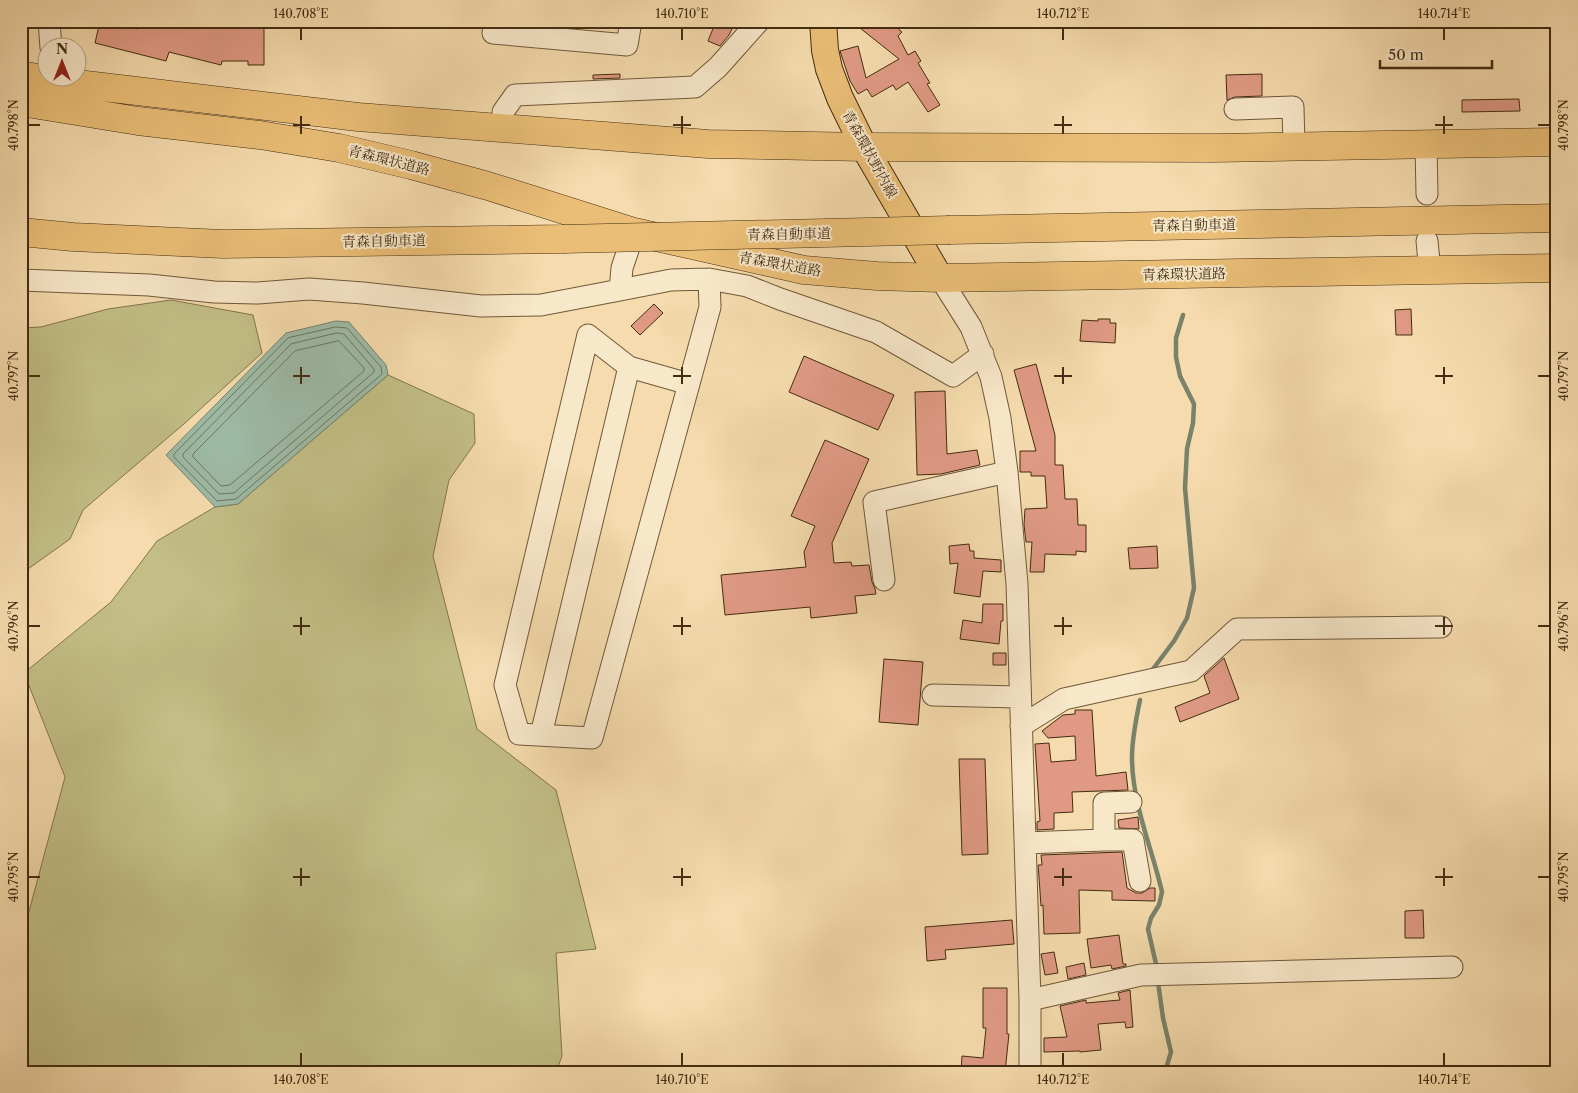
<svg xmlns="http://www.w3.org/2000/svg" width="1578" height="1093" font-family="'Libre Caslon Text','Noto Serif JP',serif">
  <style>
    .green { fill: #c2be85; stroke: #82754b }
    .water { fill: #9dbba7; stroke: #79826b }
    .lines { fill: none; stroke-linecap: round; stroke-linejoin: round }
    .shore { stroke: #70745c; stroke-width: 1 }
    .stream { stroke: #79826b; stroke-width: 4.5 }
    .building { fill: #e09a84; stroke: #432c11 }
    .minor-casing { stroke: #705838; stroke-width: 23 }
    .major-casing { stroke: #432c11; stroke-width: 28 }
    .highway-casing { stroke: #432c11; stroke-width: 29 }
    .minor { stroke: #f8e8ca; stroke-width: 21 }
    .major { stroke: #eabe76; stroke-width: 26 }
    .highway { stroke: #eabe76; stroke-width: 28 }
    .highway-bridge-casing { stroke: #432c11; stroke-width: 29; stroke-linecap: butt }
    .highway-bridge { stroke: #eabe76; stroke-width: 28 }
    .ticks { fill: none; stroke: #432c11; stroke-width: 2 }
    .labels { text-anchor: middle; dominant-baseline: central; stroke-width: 4; stroke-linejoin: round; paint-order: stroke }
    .street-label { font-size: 14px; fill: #432c11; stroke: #f8e8ca }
    .neatline { fill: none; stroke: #432c11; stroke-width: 2 }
    .ticks-label { font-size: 12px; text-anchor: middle; fill: #432c11 }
  </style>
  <rect width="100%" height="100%" fill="#f5dbad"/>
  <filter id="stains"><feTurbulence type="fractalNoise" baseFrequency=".004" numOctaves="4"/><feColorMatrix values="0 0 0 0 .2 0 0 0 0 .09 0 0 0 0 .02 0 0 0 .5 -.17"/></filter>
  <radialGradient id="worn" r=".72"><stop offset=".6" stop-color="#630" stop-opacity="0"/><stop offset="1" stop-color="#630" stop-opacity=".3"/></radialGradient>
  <path class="green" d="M171,300L253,315L262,353L185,423L83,510L70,539L21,574V328L41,327L108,309Z
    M388,375L474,414L475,443L449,480L433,556L477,729L556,790L596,949L556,953L562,1056L556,1072H21V931L27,919L65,777L24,673L111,602L157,541L215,507L238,504Z"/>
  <path class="water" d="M336,321L349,322L386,365L388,375L238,504L215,507L166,455L286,333Z"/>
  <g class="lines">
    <path class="shore" d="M336,327L347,328L381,367L382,374L236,499L217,501L174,457V454L288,338Z
      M337,333L344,334L374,369V372L234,493L219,494L183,457V454L291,344Z
      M339,341L364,368V371L230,485L221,486L193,457V454L295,351Z"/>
    <path class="stream" d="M1150,673L1174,641L1187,618L1194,588L1185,488L1187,449L1193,423L1194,404L1180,376L1176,357V338L1183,315
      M1140,700C1136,719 1132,738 1132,757C1132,804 1152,848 1162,892L1159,905L1151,918L1148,929L1156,964
      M1158,982L1163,1018L1171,1052L1165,1072"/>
  </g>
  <path class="building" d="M100,21H106L137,29V21H264V65H248V61H222L221,65L169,52L166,61L95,43Z
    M716,21H736L729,35L720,46L708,41Z
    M865,21H889L902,32L898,36L908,55L915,51L921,61L918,63L930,83L927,84L940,105L928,112L908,82L896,90L893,85L872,97L867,89L858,94L850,81L840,51L858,46L866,78L899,59L860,28Z
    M620,74V78L593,79V75Z
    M1262,74V96L1235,97L1227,100L1226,75Z
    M1519,99L1520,111L1462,112V100Z
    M654,304L663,313L640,335L631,326Z
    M1411,309L1412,335H1396L1395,310Z
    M1098,319H1110V323H1116L1115,343L1080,341L1082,320L1098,321Z
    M804,356L894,395L878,430L789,392Z
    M1036,364L1055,435V465H1063L1065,499H1077L1078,525H1086V552L1076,551V555L1045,554L1044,572H1030L1032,542H1026L1024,525L1025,509L1047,508L1045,476H1031V472H1020V451H1036L1014,370Z
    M945,391L947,454L977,450L980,465L941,474L917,475L915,392Z
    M825,440L869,459L832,543L834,563L851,562L852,566L869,565L872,582L875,589L876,594L855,596L857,613L811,618L810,607L725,615L721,575L806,567L804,552L815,526L791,516Z
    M969,544L970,551H974V558L1001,560V572L983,571L980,597L954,593L958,563L950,564L949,546Z
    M1157,546L1158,568L1130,569L1128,548Z
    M983,604H1003V621H1001L999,644L960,639L963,620L982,623Z
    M993,653H1006V665H993Z
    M1224,658L1239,699L1180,722L1175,707L1210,693L1204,676Z
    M884,659L923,662L918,725L879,722Z
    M1075,710H1092L1096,776L1126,772L1128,790L1072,792L1073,812L1054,813V829L1037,830V822L1040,821L1035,744L1049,743L1051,762L1076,760L1075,736L1048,738L1042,731L1063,715L1075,714Z
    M959,759H985L988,854L962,855Z
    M1138,817L1139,829L1119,828L1118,820Z
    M1122,852L1127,888L1136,893H1142L1150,888H1155V901L1112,900V891L1079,890L1080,933L1044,934L1043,905L1041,906L1039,877L1038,865H1042L1041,855Z
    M1423,910L1424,938H1405V911Z
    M1012,920L1014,944L945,950L946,959L927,961L925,927Z
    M1119,935L1123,964H1126V966L1112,969L1111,965L1091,968L1087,939Z
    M1054,952L1058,973L1045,975L1041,954Z
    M1084,963L1086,975L1068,979L1066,967Z
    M983,988H1007V1034H1009L1005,1072H961L962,1056L983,1058L986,1028H983Z
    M1130,990L1133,1027L1126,1028L1125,1022L1098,1024L1101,1050L1080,1052V1051L1044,1052V1038L1067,1037L1060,1006L1086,1000V1003L1120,1000L1118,993Z"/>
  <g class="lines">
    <defs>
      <path id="minor" d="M49,21L51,48
        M495,21L493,33L627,45L631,21
        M1235,109L1293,107L1294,147
        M503,112L515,95L695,87L718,67L759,21
        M1426,145L1427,194
        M1427,241L1430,271
        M940,278L971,327L991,377L1000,418L1007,472L1017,584L1030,1000V1072
        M21,280L149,285L214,292L258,293L309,289L363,293L481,306L541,305L620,290L622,268L634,232
        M620,290L671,280L709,279L747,286L780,299L876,332L953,376L983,354
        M689,384L629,367L588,335L505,685L519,734L592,738L710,307L709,279
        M884,580L874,502L1007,472
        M933,695L1020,697
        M1021,726L1064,699L1191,671L1237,629L1441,627
        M541,735L629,367
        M1104,840V803L1131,802
        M1025,843L1104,840H1133L1140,881
        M1030,1000L1141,975L1452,967"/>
      <path id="major" d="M823,21L825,50L829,69L840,98L864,147L940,278"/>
      <path id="highway" d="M21,75L52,81L358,117L708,144L864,147L1214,148L1557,142
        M21,102L138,121L260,135L339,148L411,165L488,186L634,232L804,270L877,276L940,278L1557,268
        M950,230L1557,218
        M21,232L73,237L223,244L564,239"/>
    </defs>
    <use href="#minor" class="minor-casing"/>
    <use href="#major" class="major-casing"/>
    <use href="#highway" class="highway-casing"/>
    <use href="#minor" class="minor"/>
    <use href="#major" class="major"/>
    <use href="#highway" class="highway"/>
    <defs>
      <path id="highway-bridge" d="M564,239L950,230"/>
    </defs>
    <use href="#highway-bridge" class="highway-bridge-casing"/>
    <use href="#highway-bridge" class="highway-bridge"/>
  </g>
  <path class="ticks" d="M301,28V40M682,28V40M1063,28V40M1444,28V40M301,116V134M682,116V134M1063,116V134M1444,116V134M28,125H40M293,125H310M673,125H691M1054,125H1072M1435,125H1453M1538,125H1550M301,367V384M682,367V384M1063,367V384M1444,367V384M28,376H40M293,376H310M673,376H691M1054,376H1072M1435,376H1453M1538,376H1550M301,617V635M682,617V635M1063,617V635M1444,617V635M28,626H40M293,626H310M673,626H691M1054,626H1072M1435,626H1453M1538,626H1550M301,868V886M682,868V886M1063,868V886M1444,868V886M28,877H40M293,877H310M673,877H691M1054,877H1072M1435,877H1453M1538,877H1550M301,1053V1066M682,1053V1066M1063,1053V1066M1444,1053V1066"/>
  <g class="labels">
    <g class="street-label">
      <text transform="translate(870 154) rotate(61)">青森環状野内線</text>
      <text transform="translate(389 160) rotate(14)">青森環状道路</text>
      <text transform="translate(1194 225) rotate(-1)">青森自動車道</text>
      <text transform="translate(789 234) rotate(-1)">青森自動車道</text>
      <text transform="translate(384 241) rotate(-1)">青森自動車道</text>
      <text transform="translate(780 264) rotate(10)">青森環状道路</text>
      <text transform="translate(1184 274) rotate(-1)">青森環状道路</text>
    </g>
  </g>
  <rect width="1578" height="1093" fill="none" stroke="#f5dbad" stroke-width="55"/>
  <g transform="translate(62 62)"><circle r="24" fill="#f8e8ca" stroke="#b09d80"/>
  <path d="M0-4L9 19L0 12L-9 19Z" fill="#8f2418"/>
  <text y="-8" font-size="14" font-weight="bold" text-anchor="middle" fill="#432c11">N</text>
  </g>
  <path d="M1380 60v8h112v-8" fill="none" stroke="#432c11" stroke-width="2.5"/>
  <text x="1388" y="60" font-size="15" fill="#432c11" stroke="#f8e8ca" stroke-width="4" paint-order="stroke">50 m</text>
  <rect x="28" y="28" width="1522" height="1038" class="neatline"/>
  <g class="ticks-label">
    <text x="301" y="18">140.708°E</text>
    <text x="682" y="18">140.710°E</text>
    <text x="1063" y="18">140.712°E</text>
    <text x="1444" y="18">140.714°E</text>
    <text transform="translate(14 125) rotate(-90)" y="4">40.798°N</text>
    <text transform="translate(1564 125) rotate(-90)" y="4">40.798°N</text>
    <text transform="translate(14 376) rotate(-90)" y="4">40.797°N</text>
    <text transform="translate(1564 376) rotate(-90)" y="4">40.797°N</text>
    <text transform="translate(14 626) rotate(-90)" y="4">40.796°N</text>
    <text transform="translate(1564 626) rotate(-90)" y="4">40.796°N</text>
    <text transform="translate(14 877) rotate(-90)" y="4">40.795°N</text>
    <text transform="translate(1564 877) rotate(-90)" y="4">40.795°N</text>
    <text x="301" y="1084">140.708°E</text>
    <text x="682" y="1084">140.710°E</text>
    <text x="1063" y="1084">140.712°E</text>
    <text x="1444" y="1084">140.714°E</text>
  </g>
  <rect width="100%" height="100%" filter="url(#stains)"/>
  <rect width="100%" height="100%" fill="url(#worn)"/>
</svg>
